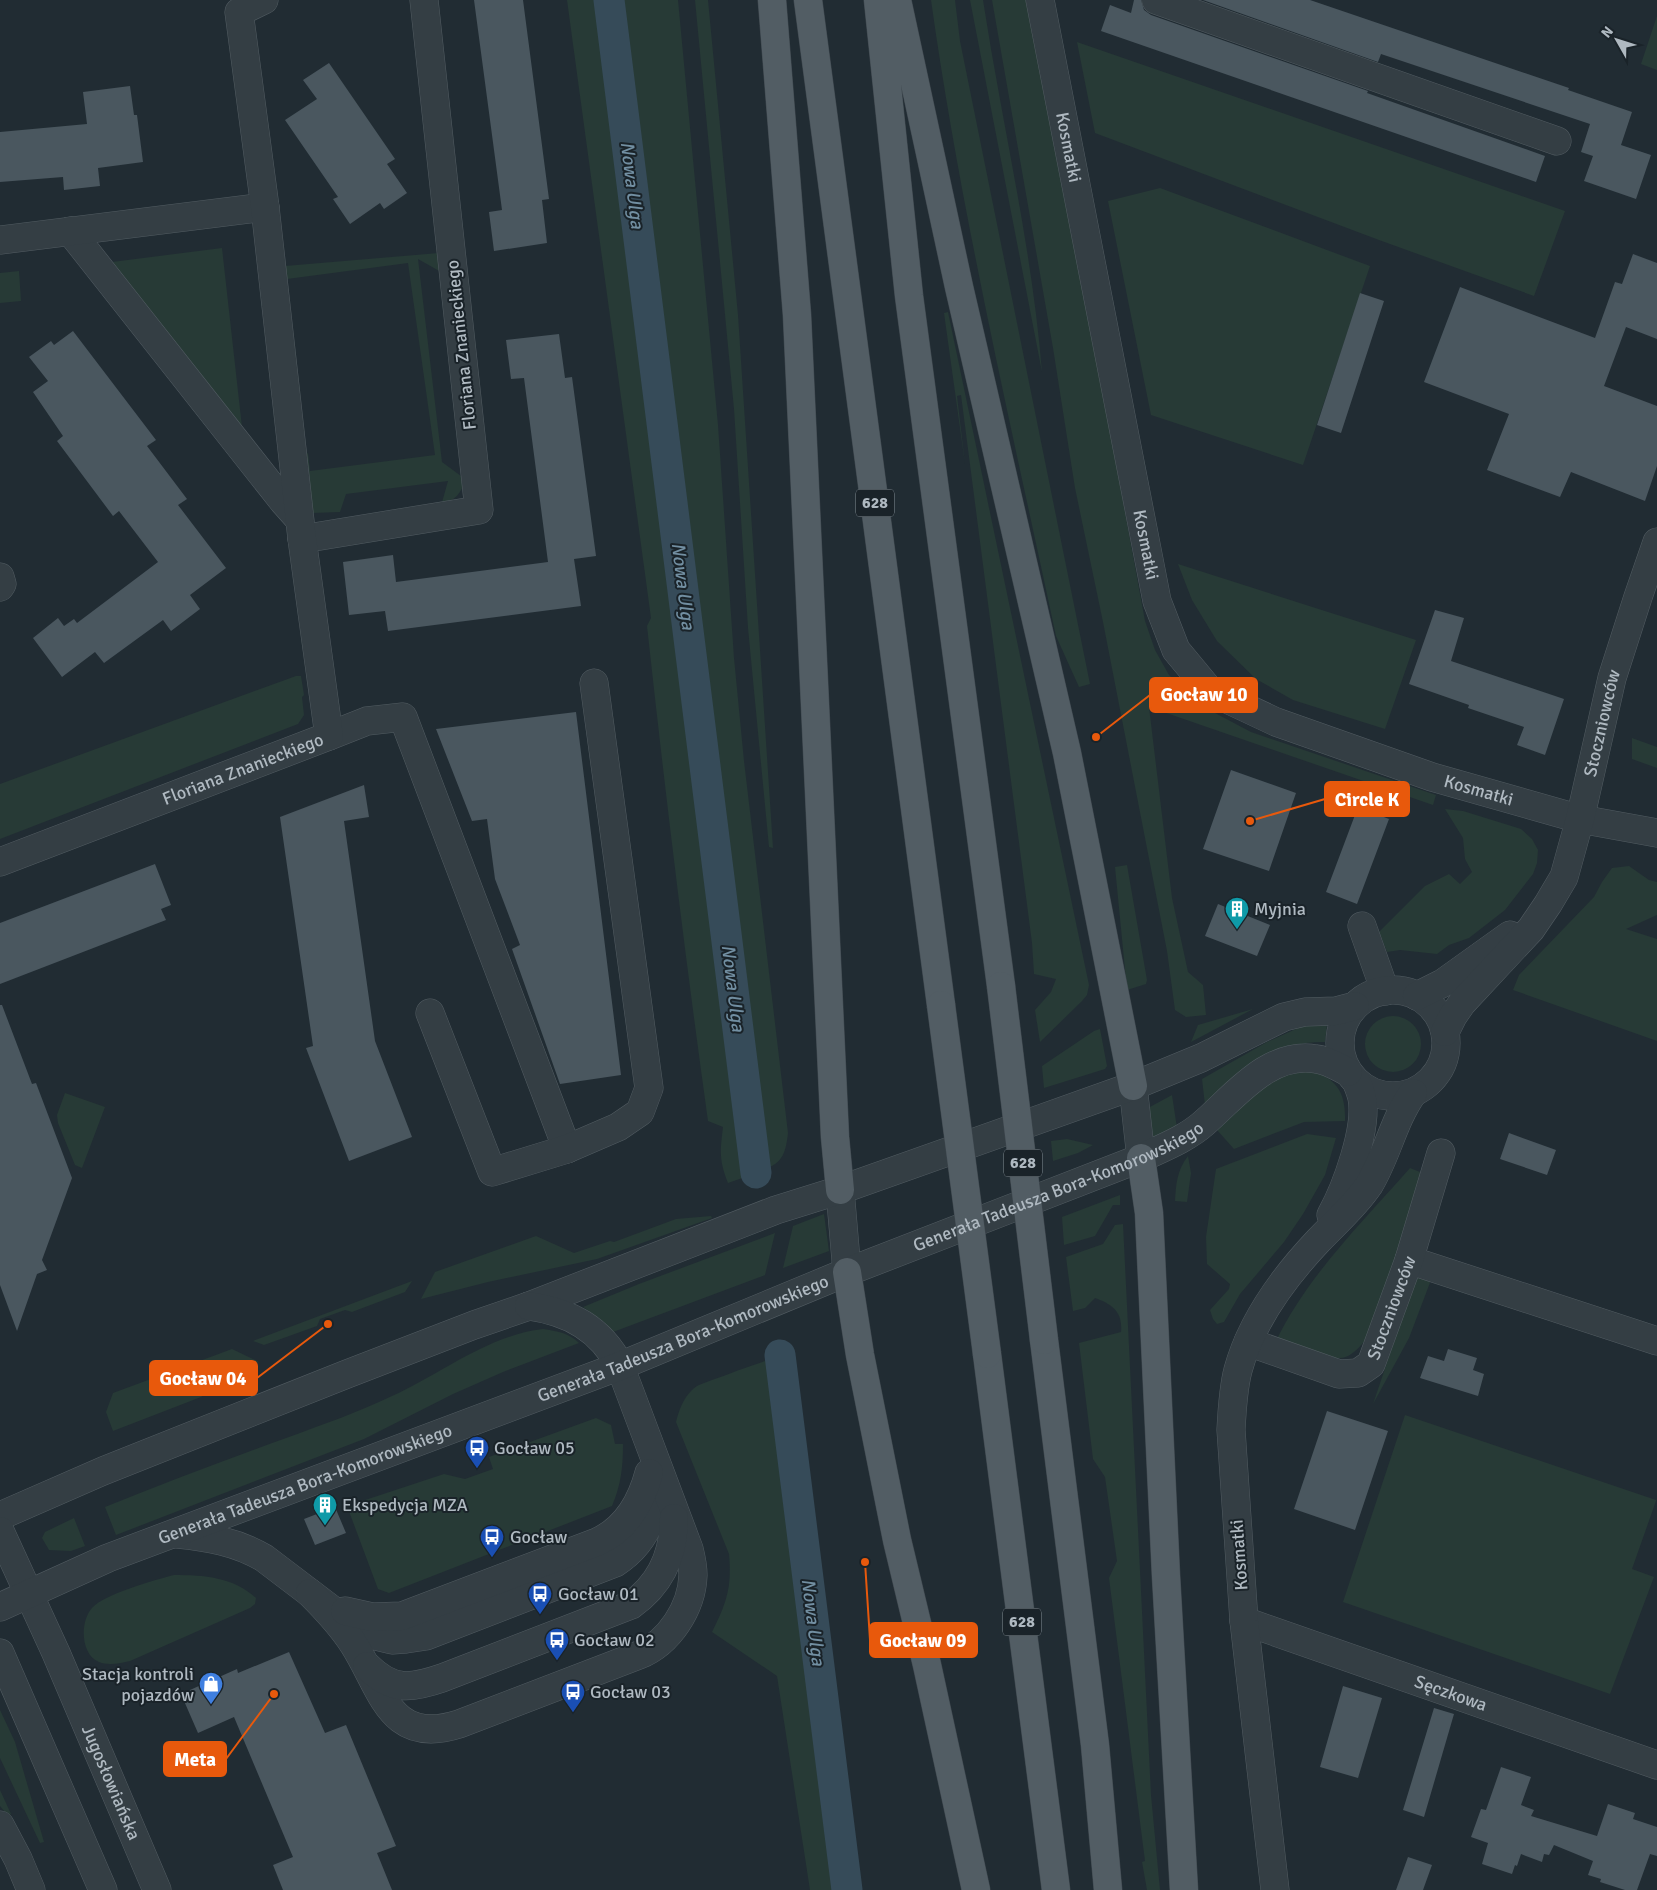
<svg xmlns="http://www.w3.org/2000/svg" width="1657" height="1890" font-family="Signika,sans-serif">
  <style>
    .green { fill: #273a36 }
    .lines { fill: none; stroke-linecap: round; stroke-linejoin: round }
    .canal { stroke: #364b59; stroke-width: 31 }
    .building { fill: #4a575f }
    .minor-casing { stroke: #525c62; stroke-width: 29 }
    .major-casing { stroke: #3e474e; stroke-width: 29 }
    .minor { stroke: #343e44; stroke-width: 28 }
    .major { stroke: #525d64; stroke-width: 28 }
    .major-bridge-casing { stroke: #3e474e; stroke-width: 29; stroke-linecap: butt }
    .major-bridge { stroke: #525d64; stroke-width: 28 }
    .labels { text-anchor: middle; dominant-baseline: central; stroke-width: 4; stroke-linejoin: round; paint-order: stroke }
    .shield { fill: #1a2329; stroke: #828c93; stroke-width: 1 }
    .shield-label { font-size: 16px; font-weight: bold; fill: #afb9c1 }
    .street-label { font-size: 18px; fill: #afb9c1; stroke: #1a2329 }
    .poi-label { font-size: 18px; fill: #afb9c1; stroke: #1a2329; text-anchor: start }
    .water-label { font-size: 19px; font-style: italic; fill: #728fa2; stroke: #1a2329 }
    .leader { fill: none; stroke: #e8590c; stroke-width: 2 }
    .callout-dot { fill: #e8590c; stroke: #1a2329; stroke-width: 2 }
    .callout { fill: #e8590c; stroke: #e8590c; stroke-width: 2 }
    .callout-label { font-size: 19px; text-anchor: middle; font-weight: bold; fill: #fff }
  </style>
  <rect width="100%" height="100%" fill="#212c33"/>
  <path class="green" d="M567,0H595L656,450L671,585L748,1176L728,1183C719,1160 720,1152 723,1127L708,1121C685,956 665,791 647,626L651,618Z
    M616,0H678L718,425L734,658L744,761L788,1133C786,1151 783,1164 764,1169L713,754L697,635L668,398L654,301Z
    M695,0H708L738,315L773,848L769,847L748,628L734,409Z
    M931,0H955L960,41L1090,684L1079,687L1056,636C1011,425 961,214 931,0Z
    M970,0H983C1002,124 1032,247 1042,372Z
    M992,0H1026L1100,376L1145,621L1155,650L1169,675L1198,704L1251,732L1436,795L1433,805L1149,707L1172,898L1188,972L1203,985L1206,1015L1186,1017L1175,1010L1167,951L1103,622L1075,488L1053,348Z
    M1657,16V70L1641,64Z
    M1077,42L1565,211L1534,296L1379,240L1095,133Z
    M1160,188L1370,266L1303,465L1151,415L1108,201Z
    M222,248L243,436L112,262Z
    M439,253L441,272L418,259L442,462L465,479C462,494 454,500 441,506L448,481L346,494L340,512L312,513L302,455L308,453L310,471L435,455L408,263L287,279L301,403H296L280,270L285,266Z
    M19,271L21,301L0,303V273Z
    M948,312L1089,985L1087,995L1082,1001L1040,1042L1035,1010L1051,992L1056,979L1034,974L1032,943L961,395L957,396L965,464L944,313Z
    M1178,564L1416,640L1385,729L1293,700L1256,679L1217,641L1192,600Z
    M296,676H301L304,695L302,697L304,715L298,724L0,839V784Z
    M1632,738L1657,747V768L1632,759Z
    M1445,809L1463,811L1521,829L1532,839L1538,850L1537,863L1533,874L1505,910L1469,938L1449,945L1437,954L1400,950L1387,952L1379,932L1425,886L1449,874L1460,884L1472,872L1465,859L1463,838Z
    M1127,865L1147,980L1146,984L1127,990L1115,867Z
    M1629,866L1649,880L1657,882V915L1626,929L1657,939V1041L1513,990L1519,975L1594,897L1602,882L1612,868Z
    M1253,1009L1191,1042L1198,1025Z
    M1365 1044a28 28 0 1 1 56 0a28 28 0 1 1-56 0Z
    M1309,1023L1327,1024L1325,1042C1296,1041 1264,1052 1241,1070C1228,1080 1218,1094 1205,1105L1202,1079L1267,1042Z
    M1100,1029L1107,1066L1105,1069L1044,1088L1042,1066L1094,1031Z
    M1311,1070C1337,1079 1346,1093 1345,1121L1304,1122L1234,1149L1217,1130L1261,1088L1286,1074Z
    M65,1093L105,1107L82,1168L75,1165L58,1123L57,1115Z
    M1172,1095L1177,1128L1152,1142L1148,1108Z
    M1307,1134L1336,1138L1325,1175L1303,1214L1284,1242L1240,1294L1224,1322L1217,1324L1213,1319L1210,1310L1229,1289L1230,1284L1207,1264L1206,1237L1216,1169Z
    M1067,1139L1093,1145L1078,1153L1053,1161L1051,1141Z
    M1188,1156L1191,1173L1187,1202L1175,1201C1176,1184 1177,1170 1188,1156Z
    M1410,1168L1425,1174L1368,1337C1362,1344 1356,1352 1348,1356C1332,1364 1292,1348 1275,1343C1307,1276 1361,1224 1410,1168Z
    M1120,1195V1205H1113L1095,1236L1064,1245L1062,1217Z
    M824,1214L829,1251L783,1268L793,1226Z
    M711,1216L712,1218L597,1259L488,1282L421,1299L435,1272L536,1236L574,1253L610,1241L614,1242L676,1219Z
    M1123,1224L1151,1795L1160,1890H1147L1142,1862L1145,1861L1109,1578L1117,1561L1105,1477L1093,1459L1079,1343L1121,1332C1123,1312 1112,1304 1095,1298L1085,1308L1073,1311L1066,1257L1103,1244L1115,1225Z
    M775,1233L765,1275L613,1332L604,1322L583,1307L639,1284Z
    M1416,1277L1431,1280L1409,1338L1373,1404Z
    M412,1281L405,1292L352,1312L345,1310L320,1319L317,1326L264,1345L253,1341Z
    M543,1329C557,1331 569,1333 579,1343L503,1372L453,1394L364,1439L116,1535L105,1507C166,1482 228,1459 289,1437C324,1424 359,1412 392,1396C441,1374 488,1335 543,1329Z
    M232,1349L259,1362L201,1397L113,1431L106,1412L113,1393Z
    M772,1359L781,1442L816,1704L839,1890H810L777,1676L712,1632C727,1602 732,1587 729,1554L676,1422C679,1410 683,1399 692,1390C698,1384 705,1383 712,1380C732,1373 751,1365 772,1359Z
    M1405,1415L1656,1500L1657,1498L1632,1569L1654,1577L1610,1694L1343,1602Z
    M596,1418L611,1425L615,1444H623C623,1467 621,1485 612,1506L389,1593L378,1589L347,1506L444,1474L465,1479L493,1469L489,1457Z
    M74,1518L85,1546L71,1551L49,1550L42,1538L45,1532Z
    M174,1575C204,1575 233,1577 256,1598L255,1604L250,1608L130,1661C121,1663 109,1666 99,1662C80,1654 80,1621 92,1608C104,1594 155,1580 174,1575Z
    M0,1710L15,1742L44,1842L40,1843L0,1758Z
    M0,1790L11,1814L8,1816L0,1806Z"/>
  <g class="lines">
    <path class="canal" d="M609,0L756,1173
      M780,1355L847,1890"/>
  </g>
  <path class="building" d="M474,0H523L549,199L542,200L547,243L494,251L489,212L502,210Z
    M1134,0H1141L1144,10L1151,15L1368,91L1367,93L1545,156L1536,182L1101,31L1110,5L1131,13Z
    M1203,0H1310L1569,88L1568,90L1632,112L1621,145L1651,155L1636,199L1584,181L1593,156L1581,152L1590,124L1381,54L1378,62Z
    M329,63L395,159L387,164L407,193L384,209L380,203L350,224L333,199L338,197L285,120L317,99L303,80Z
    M130,86L134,115H137L143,162L98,168L100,186L64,190L63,177L0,182V132L87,124L83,92Z
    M1633,254L1657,263V339L1626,327L1604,386L1657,406V466L1645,501L1571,472L1560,497L1487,470L1509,414L1424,382L1460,287L1595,338L1615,282L1622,284Z
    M1360,293L1384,301L1341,433L1317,425Z
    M73,331L156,440L147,446L187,499L178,505L226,568L190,595L200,609L171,631L163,620L104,663L95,652L62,677L33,638L58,618L64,626L74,619L77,623L158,562L119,511L113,516L57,441L63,436L33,392L48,381L29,357L51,341L54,345Z
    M559,334L565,378L572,377L596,556L574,559L581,606L388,631L385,611L349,615L343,562L393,555L396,582L548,562L524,378L511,379L506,340Z
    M1435,610L1464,618L1451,661L1564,699L1545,755L1517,745L1524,727L1468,708L1469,705L1409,684Z
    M576,712L621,1075L560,1084L512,949L520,945L495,879L487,819L472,821L436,729Z
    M1231,770L1296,793L1269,871L1203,849Z
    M364,785L369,817L344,821L375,1041L412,1137L349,1161L306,1048L313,1046L280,817Z
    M1358,807L1389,819L1357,904L1326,892Z
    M155,864L171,905L161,909L166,920L0,984V923Z
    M1218,904L1270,925L1257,956L1205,936Z
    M0,1005H2L32,1084L36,1083L72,1178L42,1260L47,1270L37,1274L17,1331L0,1285Z
    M1509,1133L1556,1150L1547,1175L1500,1159Z
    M1448,1349L1477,1358L1473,1370L1484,1374L1478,1396L1420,1378L1428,1356L1444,1361Z
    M1327,1411L1388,1431L1355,1530L1294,1509Z
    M335,1507L346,1533L315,1545L304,1519Z
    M289,1652L325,1733L346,1725L396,1846L377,1853L392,1890H283L273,1865L293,1857L234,1717L198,1733L181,1694L237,1669L238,1673Z
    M1343,1686L1382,1698L1358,1778L1320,1767Z
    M1434,1708L1454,1714L1424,1817L1403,1810Z
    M1501,1767L1531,1777L1521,1805L1534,1810L1531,1816L1597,1836L1608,1804L1635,1813L1633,1819L1657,1827V1856L1650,1854L1637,1890H1625L1600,1882L1601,1879L1588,1875L1593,1861L1554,1845L1549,1855L1544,1854L1542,1862L1521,1854L1517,1866L1515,1865L1512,1874L1482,1864L1488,1843L1471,1837L1481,1809L1486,1810Z
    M1408,1857L1432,1865L1423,1890H1396Z"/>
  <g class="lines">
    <defs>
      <g id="minor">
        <path id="s1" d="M1040,0L1157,601L1176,650L1210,691L1276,722L1432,777L1580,819L1657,833"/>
        <path d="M1156,0L1557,141"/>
        <path d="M70,231L283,501L299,519"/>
        <path d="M0,240L265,207"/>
        <path d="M302,539L479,510L424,0"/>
        <path d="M0,577L2,584L0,587"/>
        <path d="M329,736L367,721L403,717L567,1149"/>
        <path id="s2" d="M0,862L329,736L302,539L265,207L239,12L264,0"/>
        <path d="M1362,926L1385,991"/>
        <circle cx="1393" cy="1043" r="53"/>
        <path d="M1417,996L1443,983L1510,935"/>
        <path d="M430,1013L492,1172L567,1149L618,1127L640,1112L649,1088L594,683"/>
        <path id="s3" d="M1445,1032L1453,1016L1462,1003L1531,929L1548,904L1564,877L1580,819L1612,678L1638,597L1657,542"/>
        <path d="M1133,1086L1141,1158"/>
        <path d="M840,1190L847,1272"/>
        <path d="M1331,1215C1346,1188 1368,1128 1362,1098C1361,1093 1359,1088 1357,1083"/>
        <path d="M1409,1260L1657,1341"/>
        <path id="s4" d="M1248,1342L1339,1374L1358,1373L1371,1364L1409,1260L1441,1153"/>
        <path d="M0,1516L103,1471L347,1374L474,1325L529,1306L776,1210L840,1190L1133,1086L1201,1058L1284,1017L1305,1012L1336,1011L1355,1006"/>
        <path id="s5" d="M0,1531L56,1653L157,1890"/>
        <path d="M177,1534C208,1537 237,1542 264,1558L339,1615L371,1635L392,1640L406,1639L426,1636L615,1563C646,1543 658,1511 659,1475"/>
        <path d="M310,1593C326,1609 342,1626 354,1645C383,1691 390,1746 459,1724L639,1655C669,1643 692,1608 693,1575C693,1566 691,1557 689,1549L620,1366C601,1329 570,1312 529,1306"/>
        <path id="s6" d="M0,1607L108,1558L620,1366L847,1272L1141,1158C1162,1148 1186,1139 1204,1123C1235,1096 1269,1051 1316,1059C1327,1060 1338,1067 1348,1072"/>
        <path d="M345,1611L372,1617L402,1616L597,1542C626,1529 641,1503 649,1473"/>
        <path id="s7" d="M1244,1621L1657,1765"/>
        <path d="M0,1653L103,1890"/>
        <path d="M367,1666C392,1691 410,1689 442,1678L631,1605C661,1584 674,1554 674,1518"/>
        <path d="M0,1825L18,1859L31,1890"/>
        <path d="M1275,1890L1244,1621L1231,1430C1232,1410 1233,1389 1238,1370C1251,1322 1284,1277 1318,1241C1335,1223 1355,1206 1369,1185C1387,1156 1393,1121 1413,1093"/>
      </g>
      <path id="major" d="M772,0L797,315L835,1137L840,1190
        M808,0L941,1005
        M878,0L909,296L1001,986
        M897,0L959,287L1067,753L1133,1086
        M1141,1158L1149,1213L1166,1576L1184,1890
        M847,1272L860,1355L897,1540L927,1665L976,1890
        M1044,1340L1095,1745L1108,1890
        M987,1354L1056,1890"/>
    </defs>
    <use href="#minor" class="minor-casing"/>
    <use href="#major" class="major-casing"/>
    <use href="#minor" class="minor"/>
    <use href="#major" class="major"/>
    <defs>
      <path id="major-bridge" d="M1001,986L1044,1340
        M941,1005L987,1354"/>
    </defs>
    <use href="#major-bridge" class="major-bridge-casing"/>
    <use href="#major-bridge" class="major-bridge"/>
  </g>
  <defs>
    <symbol id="building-pin" viewBox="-11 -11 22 30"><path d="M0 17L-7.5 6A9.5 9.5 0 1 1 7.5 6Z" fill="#0f9aa8" stroke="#1a2329"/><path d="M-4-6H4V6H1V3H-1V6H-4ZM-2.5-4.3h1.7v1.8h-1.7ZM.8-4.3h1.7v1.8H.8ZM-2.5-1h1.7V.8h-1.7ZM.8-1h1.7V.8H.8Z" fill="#fff"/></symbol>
    <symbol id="bus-pin" viewBox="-11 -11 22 30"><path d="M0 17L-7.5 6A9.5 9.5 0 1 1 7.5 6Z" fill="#1a4fb4" stroke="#1a2329"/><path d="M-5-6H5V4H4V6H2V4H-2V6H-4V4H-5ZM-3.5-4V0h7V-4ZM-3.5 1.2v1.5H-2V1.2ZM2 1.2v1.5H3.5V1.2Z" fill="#fff"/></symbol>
    <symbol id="shop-pin" viewBox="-11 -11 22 30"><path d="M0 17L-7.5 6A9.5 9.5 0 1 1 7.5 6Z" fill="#3f7fe0" stroke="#1a2329"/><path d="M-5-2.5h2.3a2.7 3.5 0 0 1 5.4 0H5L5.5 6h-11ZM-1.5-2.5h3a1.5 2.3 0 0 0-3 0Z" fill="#fff"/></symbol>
  </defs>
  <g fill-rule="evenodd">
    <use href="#building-pin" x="1223" y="895" width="28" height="38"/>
    <use href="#bus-pin" x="463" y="1434" width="28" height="38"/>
    <use href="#building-pin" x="311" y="1491" width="28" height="38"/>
    <use href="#bus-pin" x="478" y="1523" width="28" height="38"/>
    <use href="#bus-pin" x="526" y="1580" width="28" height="38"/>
    <use href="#bus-pin" x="543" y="1626" width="28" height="38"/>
    <use href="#shop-pin" x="197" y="1670" width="28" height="38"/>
    <use href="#bus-pin" x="559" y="1678" width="28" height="38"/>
  </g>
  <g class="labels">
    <g class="shield">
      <rect x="856" y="489.5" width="38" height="27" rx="4"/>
      <rect x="1004" y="1149.5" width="38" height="27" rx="4"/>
      <rect x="1003" y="1608.5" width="38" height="27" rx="4"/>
    </g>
    <g class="shield-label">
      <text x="875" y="503">628</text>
      <text x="1023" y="1163">628</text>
      <text x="1022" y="1622">628</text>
    </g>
    <g class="street-label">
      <text stroke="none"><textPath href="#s1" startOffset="150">Kosmatki</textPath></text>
      <text transform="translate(461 345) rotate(-96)">Floriana Znanieckiego</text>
      <text stroke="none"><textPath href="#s1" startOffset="555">Kosmatki</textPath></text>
      <text stroke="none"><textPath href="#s3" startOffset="355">Stoczniowców</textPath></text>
      <text stroke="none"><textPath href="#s2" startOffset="260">Floriana Znanieckiego</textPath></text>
      <text stroke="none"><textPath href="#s1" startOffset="1005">Kosmatki</textPath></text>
      <text stroke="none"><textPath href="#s6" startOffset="1139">Generała Tadeusza Bora-Komorowskiego</textPath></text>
      <text stroke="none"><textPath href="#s4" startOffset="191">Stoczniowców</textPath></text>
      <text stroke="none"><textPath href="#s6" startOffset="734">Generała Tadeusza Bora-Komorowskiego</textPath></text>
      <text stroke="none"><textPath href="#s6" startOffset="329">Generała Tadeusza Bora-Komorowskiego</textPath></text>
      <text transform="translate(1239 1555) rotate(-94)">Kosmatki</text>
      <text stroke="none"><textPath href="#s7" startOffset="219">Sęczkowa</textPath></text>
      <text stroke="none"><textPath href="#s5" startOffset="275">Jugosłowiańska</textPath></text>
    </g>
    <g class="poi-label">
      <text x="1254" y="909">Myjnia</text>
      <text x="494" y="1448">Gocław 05</text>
      <text x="342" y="1505">Ekspedycja MZA</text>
      <text x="510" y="1537">Gocław</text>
      <text x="558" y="1594">Gocław 01</text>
      <text x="574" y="1640">Gocław 02</text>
      <text x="194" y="1674" text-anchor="end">Stacja kontroli<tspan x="194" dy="21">pojazdów</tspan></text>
      <text x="590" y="1692">Gocław 03</text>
    </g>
    <g class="water-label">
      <text transform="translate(632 185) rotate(83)">Nowa Ulga</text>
      <text transform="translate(683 586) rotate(83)">Nowa Ulga</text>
      <text transform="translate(733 988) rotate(83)">Nowa Ulga</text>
      <text transform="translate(813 1622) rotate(83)">Nowa Ulga</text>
    </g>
  </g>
  <path class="leader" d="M1096 737L1150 695M1250 821L1325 799M328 1324L257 1378M865 1562L870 1640M274 1694L226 1759"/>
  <g class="callout-dot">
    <circle cx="1096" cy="737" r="5"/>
    <circle cx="1250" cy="821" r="5"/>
    <circle cx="328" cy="1324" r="5"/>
    <circle cx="865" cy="1562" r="5"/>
    <circle cx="274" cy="1694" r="5"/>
  </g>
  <g class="callout">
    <rect x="1150" y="678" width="107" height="34" rx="5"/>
    <rect x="1325" y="782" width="84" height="34" rx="5"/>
    <rect x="150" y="1361" width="107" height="34" rx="5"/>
    <rect x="870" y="1623" width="107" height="34" rx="5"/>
    <rect x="164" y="1742" width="62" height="34" rx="5"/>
  </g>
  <g class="callout-label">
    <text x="1204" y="701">Gocław 10</text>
    <text x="1367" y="806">Circle K</text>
    <text x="203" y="1385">Gocław 04</text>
    <text x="923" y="1647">Gocław 09</text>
    <text x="195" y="1766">Meta</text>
  </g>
  <g transform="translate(1617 40) rotate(309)" stroke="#1a2329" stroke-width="4" paint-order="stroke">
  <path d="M0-4L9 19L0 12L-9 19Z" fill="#afb9c1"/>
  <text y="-8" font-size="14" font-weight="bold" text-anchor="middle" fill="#afb9c1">N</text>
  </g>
</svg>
